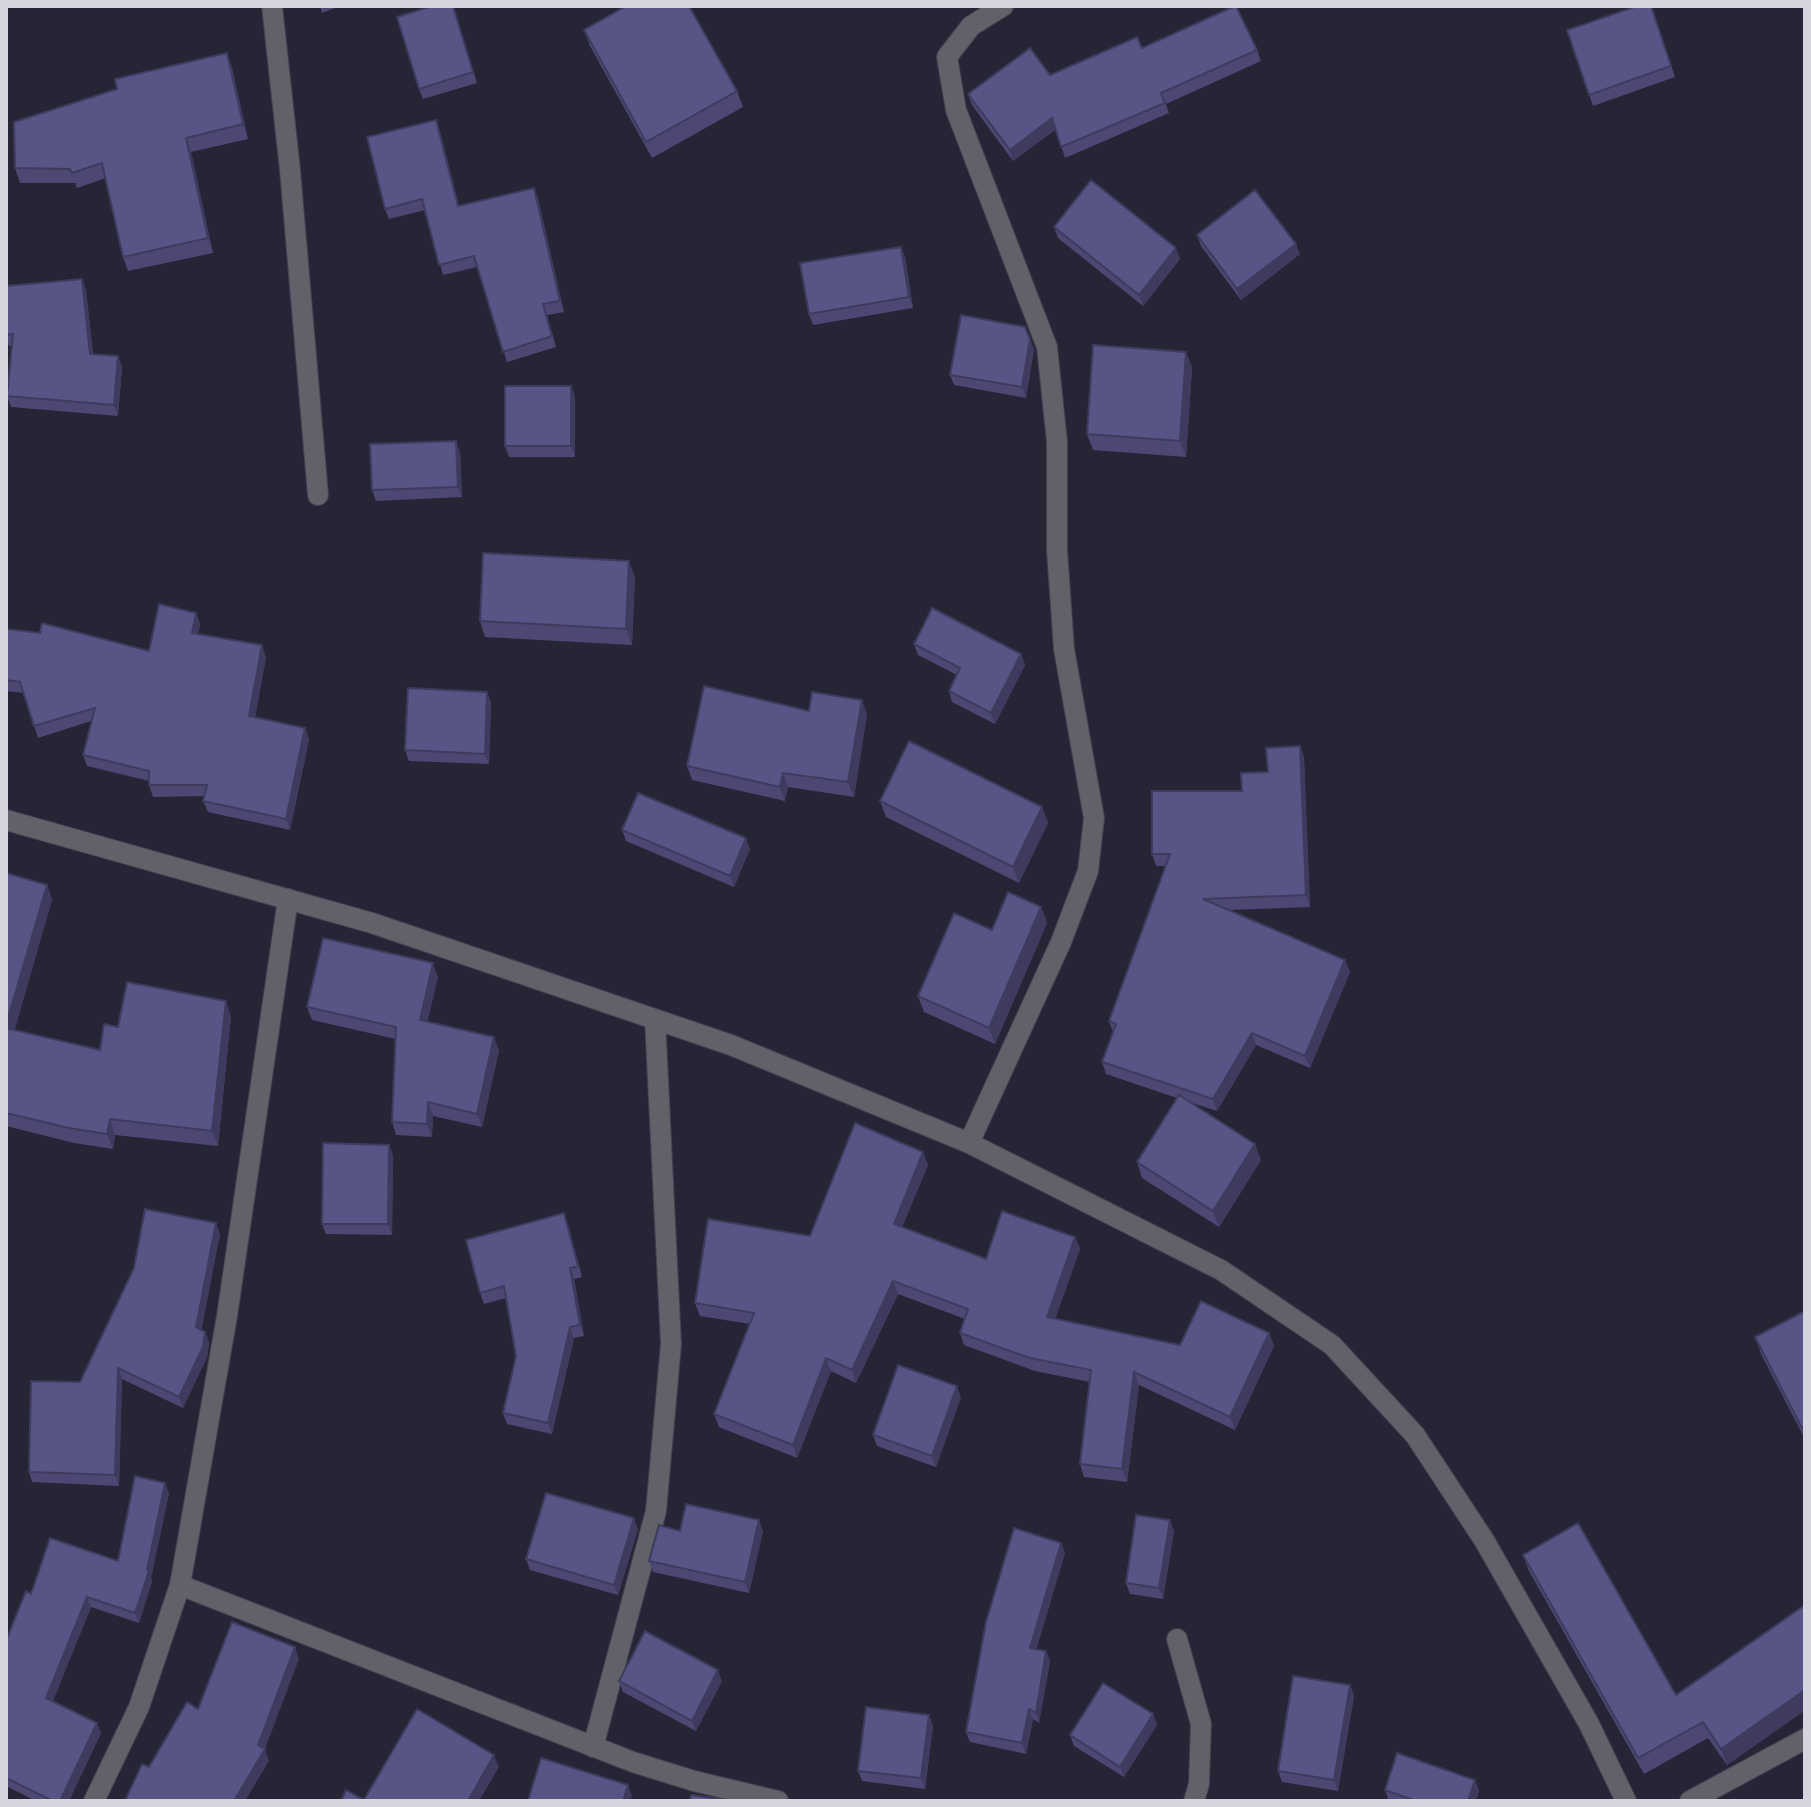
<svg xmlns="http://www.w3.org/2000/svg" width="1811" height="1807" font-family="Inter,sans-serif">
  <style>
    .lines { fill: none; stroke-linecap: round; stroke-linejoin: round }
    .street-casing { stroke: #424151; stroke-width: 22 }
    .street { stroke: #616169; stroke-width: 20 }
    .wall { fill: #4c4873 }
    .shaded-wall { fill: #3e3b5e }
    .building { fill: #585486; stroke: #3e3b5e; stroke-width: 2 }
  </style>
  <rect width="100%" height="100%" fill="#262536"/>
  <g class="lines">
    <defs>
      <path id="street" d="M272,6L290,170L318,495
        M6,820L372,923L731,1045L969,1143L1221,1270L1332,1345L1415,1435L1484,1540L1589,1724L1626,1801
        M969,1143L1061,942L1088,871L1094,818L1064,649L1057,550V442L1047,347L956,110L947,57L971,26L1003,6
        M180,1585L633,1762L694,1781L778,1801
        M1177,1639L1201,1724L1199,1784L1194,1801
        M593,1747L656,1511L671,1344L655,1019
        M94,1801L139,1707L180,1585L227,1316L288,899
        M1690,1801L1805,1739"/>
    </defs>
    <use href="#street" class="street-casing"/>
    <use href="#street" class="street"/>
  </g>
  <path class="wall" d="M320,6H340L322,13Z
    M453,6L477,83L423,99L419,89Z
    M1651,6L1675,77L1593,106L1567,30Z
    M584,30L737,91L743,107L652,158L590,46Z
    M1142,48L1257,50L1261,61L1166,104L1169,113L1065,158L1056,129L1013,161L972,105L968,94L1050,75Z
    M227,53L232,68L248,139L191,152L213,253L128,271L123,257L106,178L77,188L75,183H20L15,168Z
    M436,120L459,206L534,188L538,199L564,312L547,315L556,347L507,362L477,267L443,275L425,210L389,219L385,209Z
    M1054,227L1180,259L1143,306L1058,238Z
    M1197,235L1300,254L1241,300L1201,246Z
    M901,247L905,257L913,308L813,325L809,314Z
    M82,279L86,290L93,354L118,356L122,367L118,416L11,407L7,396L12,346H9L6,337V286Z
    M1034,349L1026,398L954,385L950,375Z
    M1186,352L1192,368L1186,457L1093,450L1087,434Z
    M571,386L575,397V457H509L505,446Z
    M460,452L462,497L376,501L372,490Z
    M635,577L632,645L485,637L480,621Z
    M196,613L200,624L198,634L266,657L255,718L305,728L309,740L290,830L208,812L203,801L204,796L153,797L149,785V781L87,766L83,755L91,721L38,738L24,693L6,691V629L149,651Z
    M914,644L1021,654L1025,665L995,724L952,702L949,691L957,675L918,655Z
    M491,702L489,764L409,761L405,750Z
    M809,711L867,714L854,797L788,787L785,801L692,780L687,766Z
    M1300,746L1304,758L1310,907L1229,910L1345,960L1350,972L1310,1068L1256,1045L1217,1111L1189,1102L1261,1160L1219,1227L1142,1178L1137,1162L1177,1098L1106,1074L1102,1062L1113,1032L1109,1021L1166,866H1156L1152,854L1242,791Z
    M880,801L1042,807L1048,823L1019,883L886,817Z
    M622,830L750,849L734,887L626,841Z
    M6,873L47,885L52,900L14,1030L100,1050L118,1027L231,1016L218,1146L115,1135L113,1149L74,1143L6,1126Z
    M1041,907L1047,923L995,1044L924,1012L918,996L992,930Z
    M438,977L427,1021L499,1050L482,1127L433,1116L432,1137L396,1135L392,1122L396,1039L312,1020L307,1007Z
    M923,1152L928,1165L902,1227L986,1259L1075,1237L1080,1249L1055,1319L1180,1345L1269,1333L1274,1346L1235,1430L1139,1385L1127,1482L1084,1477L1080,1464L1090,1382L1035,1371L964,1345L960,1333L965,1319L898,1294L856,1383L831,1371L797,1458L719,1427L714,1414L750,1324L700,1316L695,1303L810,1236Z
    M393,1155L392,1235L326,1234L322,1224Z
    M568,1224L582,1277L574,1279L584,1336L574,1338L552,1434L507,1424L503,1413L516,1356L506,1298L484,1304L480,1293Z
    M220,1234L201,1330L205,1332L209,1343L207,1357L183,1408L122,1379L119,1486L32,1482L29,1472L80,1382Z
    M1805,1311V1439L1762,1356L1755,1337Z
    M961,1397L936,1467L877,1446L873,1435Z
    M169,1493L151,1578L152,1581L139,1623L91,1607L52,1702L97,1723L101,1733L69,1801H36L8,1787L6,1789V1641L31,1594L118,1561Z
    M638,1529L618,1595L530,1570L526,1559Z
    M680,1531H763L749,1593L653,1572L649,1561Z
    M1174,1531L1163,1599L1130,1594L1126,1583Z
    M1061,1543L1065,1553L1036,1649L1046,1651L1050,1661L1039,1723L1033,1719L1026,1754L970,1742L966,1732Z
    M1523,1555L1676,1695L1805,1605V1710L1727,1765L1708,1738L1644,1774L1529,1571Z
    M619,1681H722L696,1731L623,1692Z
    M1350,1685L1354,1696L1338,1791L1282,1782L1278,1771Z
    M1153,1714L1157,1725L1124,1777L1074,1746L1070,1735Z
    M929,1715L933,1726L925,1789L862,1781L858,1771Z
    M1475,1780L1479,1791L1476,1801H1389L1385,1790Z"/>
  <path class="shaded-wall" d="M227,53L232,68L248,139L243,124Z
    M1052,118L1056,128L1013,161L1010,150Z
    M436,120L440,131L462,217L458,206Z
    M186,138L191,152L213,253L208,238Z
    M534,188L538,199L564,312L560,301Z
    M1296,244L1300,254L1241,300L1237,289Z
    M901,247L905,257L913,308L909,297Z
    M1176,248L1180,259L1143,306L1139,295Z
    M82,279L86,290L94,365L90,354Z
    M1030,339L1034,349L1026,398L1022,387Z
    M1186,352L1192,368L1186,457L1180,441Z
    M118,356L122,367L118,416L114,405Z
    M571,386L575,397V457L571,446Z
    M456,441L460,452L462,497L458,487Z
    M629,561L635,577L632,645L626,629Z
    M196,613L200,624L196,644L192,633Z
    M262,645L266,657L253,728L249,716Z
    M1021,654L1025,665L995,724L991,713Z
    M487,692L491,702L489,764L485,754Z
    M862,700L867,714L854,797L848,782Z
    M305,728L309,740L290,830L286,819Z
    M1300,746L1304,758L1310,907L1306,895Z
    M783,773L788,787L785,801L780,787Z
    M1042,807L1048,823L1019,883L1013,867Z
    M746,838L750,849L734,887L730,876Z
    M47,885L52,900L11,1043L6,1030V1025Z
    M1041,907L1047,923L995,1044L989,1028Z
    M1345,960L1350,972L1310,1068L1305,1056Z
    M433,963L438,977L425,1033L420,1020Z
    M226,1001L231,1016L218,1146L212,1131Z
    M1252,1033L1256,1045L1217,1111L1213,1099Z
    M494,1037L499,1050L482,1127L477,1114Z
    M428,1102L433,1116L432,1137L427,1124Z
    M110,1119L115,1135L113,1149L107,1134Z
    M1255,1144L1261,1160L1219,1227L1213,1211Z
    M389,1145L393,1155L392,1235L388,1224Z
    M923,1152L928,1165L898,1237L894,1224Z
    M216,1223L220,1234L200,1338L196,1327Z
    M1075,1237L1080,1249L1051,1330L1047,1317Z
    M570,1268L574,1279L584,1336L580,1325Z
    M893,1281L898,1294L856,1383L852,1370Z
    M570,1327L574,1338L552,1434L548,1423Z
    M205,1332L209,1343L207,1357L183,1408L179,1397Z
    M1269,1333L1274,1346L1235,1430L1230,1417Z
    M826,1358L831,1371L797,1458L793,1445Z
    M118,1368L122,1379L119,1486L115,1475Z
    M1134,1372L1139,1385L1127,1482L1122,1469Z
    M957,1386L961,1397L936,1467L932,1456Z
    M165,1483L169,1493L151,1578L152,1581L139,1623L135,1613L147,1570Z
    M634,1518L638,1529L618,1595L614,1585Z
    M759,1520L763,1531L749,1593L745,1582Z
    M1170,1520L1174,1531L1163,1599L1159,1588Z
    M1061,1543L1065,1553L1034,1658L1030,1648Z
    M87,1597L91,1607L50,1709L46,1698Z
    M295,1647L299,1659L265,1749L269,1761L245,1801H234L258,1745Z
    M1046,1651L1050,1661L1039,1723L1036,1713Z
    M718,1670L722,1681L696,1731L692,1721Z
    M1350,1685L1354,1696L1338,1791L1334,1780Z
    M1805,1690V1710L1727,1765L1721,1749Z
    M1029,1709L1033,1719L1026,1754L1022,1743Z
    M1153,1714L1157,1725L1124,1777L1120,1767Z
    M929,1715L933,1726L925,1789L921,1778Z
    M97,1723L101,1733L69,1801H60Z
    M494,1755L499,1767L479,1801H468Z
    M1475,1780L1479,1791L1476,1801H1468Z
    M628,1785L632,1796L630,1801H623Z"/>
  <path class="building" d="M432,6H453L473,72L419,89L397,17Z
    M626,6H689L737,91L646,142L584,30Z
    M1235,6H1236L1257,50L1161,93L1165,103L1061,147L1052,118L1010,150L968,94L1030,48L1050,75L1137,37L1142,48Z
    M1637,6H1651L1671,66L1589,95L1567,30Z
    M227,53L243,124L186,138L208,238L123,257L102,163L72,173L70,169L15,168L14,122L117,89L115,79Z
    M436,120L458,206L534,188L560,301L543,304L552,336L503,352L474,256L439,265L422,199L385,209L367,137Z
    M1091,180L1176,248L1139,295L1054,227Z
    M1255,190L1296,244L1237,289L1197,235Z
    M901,247L909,297L809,314L800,263Z
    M82,279L90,354L118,356L114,405L7,396L13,334L6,335V286Z
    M961,315L1025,327L1030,339L1022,387L950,375Z
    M1093,345L1186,352L1180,441L1087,434Z
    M505,386H571V446H505Z
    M456,441L458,487L372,490L370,444Z
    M483,553L629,561L626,629L480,621Z
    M159,604L196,613L192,633L262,645L249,716L305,728L286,819L203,801L207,785H149V771L83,755L95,708L34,726L20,682L6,680V629L40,633L42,623L149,651Z
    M932,608L1021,654L991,713L949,691L960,668L914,644Z
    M704,686L809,711L812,692L862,700L848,782L783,773L780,787L687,766Z
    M408,688L487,692L485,754L405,750Z
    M909,741L1042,807L1013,867L880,801Z
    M1300,746L1306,895L1203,899L1345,960L1305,1056L1252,1033L1213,1099L1102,1062L1116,1024L1109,1021L1170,854H1152V791H1242L1241,773L1268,772L1266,748Z
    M638,793L746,838L730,876L622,830Z
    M6,873L47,885L6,1025Z
    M1008,892L1041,907L989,1028L918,996L954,913L992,930Z
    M323,938L433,963L420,1020L494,1037L477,1114L428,1102L427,1124L392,1122L396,1027L307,1007Z
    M127,982L226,1001L212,1131L110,1119L107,1134L69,1128L6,1113V1028L100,1050L104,1024L118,1027Z
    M1179,1095L1255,1144L1213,1211L1137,1162Z
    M855,1123L923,1152L894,1224L986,1259L1002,1211L1075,1237L1047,1317L1180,1345L1201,1301L1269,1333L1230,1417L1134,1372L1122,1469L1080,1464L1091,1370L1030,1358L960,1333L968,1309L893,1281L852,1370L826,1358L793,1445L714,1414L754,1313L695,1303L708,1219L810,1236Z
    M323,1143L389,1145L388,1224H322Z
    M145,1209L216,1223L196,1327L205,1332L203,1347L179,1397L118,1368L115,1475L29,1472L31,1381L80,1382L134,1268Z
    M564,1213L578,1266L570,1268L580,1325L570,1327L548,1423L503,1413L516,1356L504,1286L480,1293L466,1240Z
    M1805,1311V1434L1755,1337Z
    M898,1365L957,1386L932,1456L873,1435Z
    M135,1476L165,1483L147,1570L149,1571L135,1613L87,1597L46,1698L97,1723L60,1801H53L6,1778V1641L26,1591L31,1594L50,1538L118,1561Z
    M546,1493L634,1518L614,1585L526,1559Z
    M686,1504L759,1520L745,1582L649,1561L659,1525L680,1531Z
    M1136,1515L1170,1520L1159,1588L1126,1583Z
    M1578,1523L1676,1695L1805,1605V1690L1721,1749L1703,1722L1638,1758L1523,1555Z
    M1014,1528L1061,1543L1030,1648L1046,1651L1036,1713L1029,1709L1022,1743L966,1732L986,1622Z
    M232,1622L295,1647L258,1745L265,1749L234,1801H125L142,1764L149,1767L187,1702L198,1709Z
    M645,1631L718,1670L692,1721L619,1681Z
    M1293,1676L1350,1685L1334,1780L1278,1771Z
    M1103,1683L1153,1714L1120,1767L1070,1735Z
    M866,1707L929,1715L921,1778L858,1771Z
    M417,1709L494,1755L468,1801H341L346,1790L364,1800Z
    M1397,1753L1475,1780L1468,1801H1416L1385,1790Z
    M541,1758L628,1785L623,1801H528Z
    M691,1795L734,1801H690Z"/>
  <rect width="1811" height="1807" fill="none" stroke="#d5d5e0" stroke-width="16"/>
</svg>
